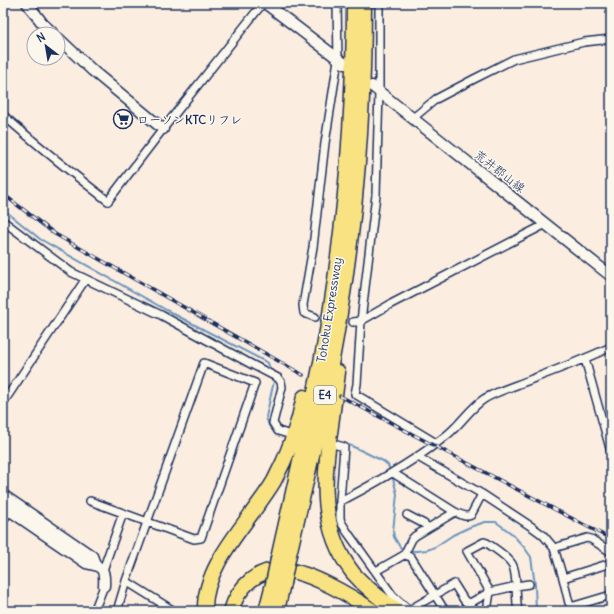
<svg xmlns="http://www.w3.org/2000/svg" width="614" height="614" font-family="Delius,'Klee One',sans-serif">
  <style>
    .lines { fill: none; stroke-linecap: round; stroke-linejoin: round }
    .stream { stroke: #6995be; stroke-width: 2 }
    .street-tunnel { stroke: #cec7c6; stroke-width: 7; stroke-dasharray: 7 3.5; stroke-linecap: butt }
    .street-casing { stroke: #1b2f5e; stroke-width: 10 }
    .secondary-casing { stroke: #1b2f5e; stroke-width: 13 }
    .highway-casing { stroke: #1b2f5e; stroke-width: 17 }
    .street { stroke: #fbf7ec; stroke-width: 7 }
    .secondary { stroke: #fbf7ec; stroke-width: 10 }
    .highway { stroke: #f8e281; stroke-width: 14 }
    .rail-casing { stroke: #1b2f5e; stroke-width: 3.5 }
    .rail { stroke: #fbf7ec; stroke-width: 2; stroke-dasharray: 6; stroke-linecap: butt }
    .highway-bridge-casing { stroke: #1b2f5e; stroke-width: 17; stroke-linecap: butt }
    .highway-bridge { stroke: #f8e281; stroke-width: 14 }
    .labels { text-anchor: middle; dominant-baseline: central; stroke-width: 3; stroke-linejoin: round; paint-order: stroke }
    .shield { fill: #fbf7ec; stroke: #5e6b89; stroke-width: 1 }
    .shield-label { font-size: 11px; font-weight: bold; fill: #1b2f5e }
    .poi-label { font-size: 12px; font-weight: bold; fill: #1b2f5e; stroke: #fbf7ec; text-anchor: start }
    .street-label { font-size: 12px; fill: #1b2f5e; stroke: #fbf7ec }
  </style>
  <rect width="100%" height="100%" fill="#fbede0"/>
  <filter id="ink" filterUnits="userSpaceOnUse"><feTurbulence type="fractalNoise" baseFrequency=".025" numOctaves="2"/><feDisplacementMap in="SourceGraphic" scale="8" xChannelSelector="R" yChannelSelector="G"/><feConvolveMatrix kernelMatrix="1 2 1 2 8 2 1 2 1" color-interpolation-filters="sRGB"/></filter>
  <g filter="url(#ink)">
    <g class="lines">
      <path class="stream" d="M3,209L40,239L168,311L268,363L271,372
        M272,428L269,426L266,417L274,381L273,378
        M349,445L356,448L383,461L388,465L390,471
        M392,475L397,494L393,531L394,537L400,547L404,550
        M409,551H417L427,550L435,547L453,535L470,527L485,522H496L511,533L524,547L531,557L535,585L536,611"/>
      <path class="street-tunnel" d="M315,317L353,322"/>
      <defs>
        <path id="street" d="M379,3V92L376,195L361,321L357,384L355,394L436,443
          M3,115C37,145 72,173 108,201L163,129L263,3
          M413,118L436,99L474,79L514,59L584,42L611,39
          M3,221L71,272L161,315L251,364L278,378L281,382L282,387L273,423L278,431L288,434
          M315,317L304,313L303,305L313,247L325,143L338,60L337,3
          M353,322L361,321L389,305L546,224
          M585,359L611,452
          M3,403L85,280
          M333,444L344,447L340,501V518L341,522L348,533L393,596L410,611
          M418,457L482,494L532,527L543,535L554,548L587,538L591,539L611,552
          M393,473L455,512C460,514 465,518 471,515L482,494
          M90,501L194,539L201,538L255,383L204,363L126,581L117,611
          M340,501L347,498C383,479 416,460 447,435C461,424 470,408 484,399C497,391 518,385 532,379C559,369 585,359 611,347
          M407,515L424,524L428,528
          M3,521L11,508
          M554,548L563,578L611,563
          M404,555L411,557L445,611
          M103,570L123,513
          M376,571L404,555L412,539L415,536L455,512
          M563,578L569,603L571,606H574L611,595
          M126,581L174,611
          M409,610L454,584L464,600L466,602L470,603L490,592L516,586L529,584
          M94,611L104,586
          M487,611L490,592L467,551L484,542L487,543C495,549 506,555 512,564C518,574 515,598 518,611"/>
        <path id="secondary" d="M27,3L43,24L54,34
          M265,3L345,64
          M58,38L93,71L163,129
          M372,86L611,276
          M3,495L92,556L95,564
          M3,506L86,563C103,566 105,569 104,586"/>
        <path id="highway" d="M338,372C336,390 333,408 331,426C323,478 319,529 353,573C366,588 381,599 397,611
          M278,559C296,478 316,396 330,314C346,211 354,107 354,3
          M288,559C307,477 327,396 340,313C357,210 364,107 364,3
          M205,611C203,564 251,520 274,481C288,455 298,426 304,397
          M231,611C238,587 258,567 285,570C312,573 351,596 373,611
          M266,611L273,584
          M277,611L283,583"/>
      </defs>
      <use href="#street" class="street-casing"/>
      <use href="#secondary" class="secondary-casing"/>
      <use href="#highway" class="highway-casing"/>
      <use href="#street" class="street"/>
      <use href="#secondary" class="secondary"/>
      <use href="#highway" class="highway"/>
      <defs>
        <path id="rail" d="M3,194L55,234L303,375
          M340,396L611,539"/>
      </defs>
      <use href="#rail" class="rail-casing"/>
      <use href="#rail" class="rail"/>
      <defs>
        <path id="highway-bridge" d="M283,583L288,559
          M273,584L278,559"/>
      </defs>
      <use href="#highway-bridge" class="highway-bridge-casing"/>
      <use href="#highway-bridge" class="highway-bridge"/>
    </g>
  </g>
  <defs>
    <symbol id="supermarket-ring" viewBox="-11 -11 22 22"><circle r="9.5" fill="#fbf7ec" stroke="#1b2f5e" stroke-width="1.5"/><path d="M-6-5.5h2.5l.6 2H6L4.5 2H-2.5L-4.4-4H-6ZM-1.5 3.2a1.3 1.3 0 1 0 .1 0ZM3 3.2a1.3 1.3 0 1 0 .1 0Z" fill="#1b2f5e"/></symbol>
  </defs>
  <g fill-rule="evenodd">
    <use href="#supermarket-ring" x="112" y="108" width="22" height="22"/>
  </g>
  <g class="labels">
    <rect class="shield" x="314" y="386" width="22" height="18" rx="3"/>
    <g class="shield-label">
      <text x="325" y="395">E4</text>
    </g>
    <g class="poi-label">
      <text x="137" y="119">ローソンKTCリフレ</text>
    </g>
    <g class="street-label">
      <text transform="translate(500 171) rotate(38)">荒井郡山線</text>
      <text transform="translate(329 310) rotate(-81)">Tohoku Expressway</text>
    </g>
  </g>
  <rect width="614" height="614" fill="none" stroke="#fbf7ec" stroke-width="16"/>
  <rect x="8" y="8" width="598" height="598" fill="none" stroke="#1b2f5e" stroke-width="1.5" filter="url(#ink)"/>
  <g transform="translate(46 46) rotate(329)"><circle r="19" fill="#fbf7ec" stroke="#a1a7b3"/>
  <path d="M0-3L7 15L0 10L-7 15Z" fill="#1b2f5e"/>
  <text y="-6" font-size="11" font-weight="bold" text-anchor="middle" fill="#1b2f5e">N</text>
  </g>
</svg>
